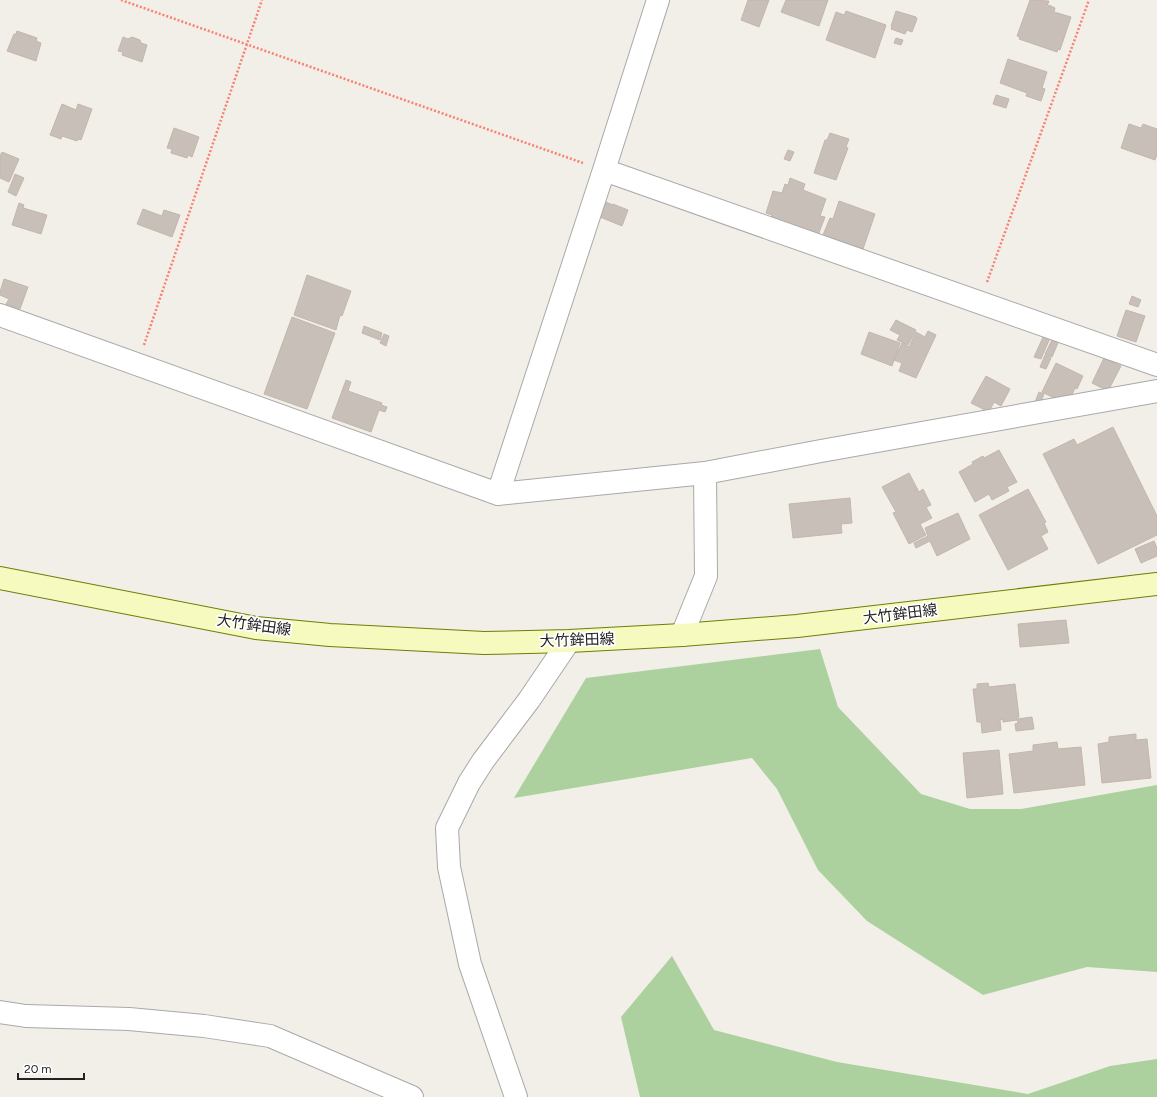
<svg xmlns="http://www.w3.org/2000/svg" width="1157" height="1097" font-family="Figtree,'Noto Sans JP',sans-serif">
  <style>
    .forest { fill: #add19e }
    .building { fill: #c7bfb8; stroke: #c4b6ab }
    .lines { fill: none; stroke-linecap: round; stroke-linejoin: round }
    .street-casing { stroke: #a9a9a9; stroke-width: 24 }
    .secondary-casing { stroke: #707d05; stroke-width: 24 }
    .path { stroke: #fa8072; stroke-width: 2.5; stroke-dasharray: 2 2; stroke-linecap: butt }
    .street { stroke: #fff; stroke-width: 22 }
    .secondary { stroke: #f7fabf; stroke-width: 22 }
    .labels { text-anchor: middle; dominant-baseline: central; stroke-width: 3.5; stroke-linejoin: round; paint-order: stroke }
    .street-label { font-size: 15px; fill: #222; stroke: #fff }
  </style>
  <rect width="100%" height="100%" fill="#f2efe9"/>
  <path class="forest" d="M820,649L838,707L921,794L970,809H1021L1157,785V972L1087,967L983,995L867,921L818,870L777,789L752,758L514,798L586,678Z
    M672,956L714,1030L837,1062L1028,1094L1110,1066L1157,1059V1097H640L621,1017Z"/>
  <path class="building" d="M748,0H769L759,27L741,20Z
    M786,0H828L819,26L781,12Z
    M1030,0L1049,1L1046,9H1047L1049,5L1055,8L1054,12L1071,17L1060,50L1058,49L1057,52L1019,39L1020,37L1017,36Z
    M846,11L886,25L875,58L826,40L836,12L844,15Z
    M896,11L916,17L917,19L912,32L907,30L905,34L891,29L892,26H891Z
    M17,31L37,38L36,41L41,43L36,61L7,51L14,34H16Z
    M123,37L128,39L132,37L140,40L141,43L147,45L142,62L122,55L123,52L118,51Z
    M896,38L903,40L901,45L894,43Z
    M1008,59L1047,72L1042,88L1045,89L1041,101L1026,96L1027,93L1000,83Z
    M996,95L1009,99L1006,108L993,104Z
    M62,104L76,110L78,104L92,109L81,140L78,139L77,141L62,136L61,139L50,135Z
    M1129,124L1141,128L1143,124L1157,129V155L1155,160L1121,148Z
    M174,128L199,137L192,157L188,155L187,158L171,153L172,149L167,148Z
    M830,133L849,139L846,147L848,148L836,180L814,173L825,140H827Z
    M788,150L794,152L790,161L784,159Z
    M2,152L19,159L9,182L0,178V156Z
    M15,174L24,178L16,196L8,192Z
    M790,178L805,184L803,190L826,199L820,216L825,217L817,238L770,221L772,215L766,213L773,191L782,193L785,184L788,185Z
    M839,201L875,214L863,249L823,235L830,218L833,219Z
    M606,202L613,205V204L628,210L622,226L600,217Z
    M19,203L24,205L23,208L47,215L41,234L12,225Z
    M143,209L162,216L164,210L180,215L172,237L137,224Z
    M307,275L351,291L342,316L340,315L336,330L294,315Z
    M4,279L28,287L20,309L6,304L9,299L0,295V292Z
    M1132,296L1141,300L1138,307L1129,304Z
    M1126,310L1145,316L1136,342L1117,336Z
    M292,317L335,333L307,409L264,394Z
    M896,320L916,330L908,345L897,340L900,335L890,330Z
    M364,326L382,333L380,340L362,333Z
    M928,331L936,335L916,378L899,371L902,363L894,360L902,343L909,347L916,332L925,337Z
    M869,332L900,343L892,366L861,354Z
    M384,334L389,336L386,346L380,343Z
    M1044,335L1050,338L1041,359L1034,357Z
    M1052,340L1058,343L1052,357L1045,354Z
    M1045,355L1051,358L1046,369L1040,367Z
    M1104,358L1121,366L1108,391L1092,383Z
    M1056,363L1083,376L1077,389L1075,388L1070,399L1061,395L1058,400L1042,392Z
    M986,376L1010,389L1001,406L994,402L989,412L971,403Z
    M346,380L351,382L348,391L382,403L381,405L387,407L385,412L379,410L371,432L332,418Z
    M1039,392L1044,394L1040,404L1035,402Z
    M1113,427L1157,516V535L1098,564L1043,454L1074,439L1077,445Z
    M999,450L1017,482L1007,487L1009,491L992,500L989,494L975,502L959,472L973,464L972,462L983,456L984,458Z
    M909,473L919,492L923,489L931,505L926,507L932,518L920,524L926,535L909,544L893,513L896,512L882,487Z
    M1028,489L1046,522L1044,523L1048,532L1041,536L1048,549L1008,570L979,515Z
    M850,498L852,523L841,524L842,533L793,538L789,504Z
    M958,513L970,539L937,556L930,541L916,548L914,543L928,536L925,528Z
    M1154,541L1157,548V556L1141,563L1135,549Z
    M1066,620L1069,643L1020,647L1018,624Z
    M988,683L989,687L1015,684L1019,717L1016,718L1017,720L1003,722V719L1000,720L1001,730L982,733L981,722H977L973,689H977V684Z
    M1032,717L1034,729L1016,731L1015,724L1018,723L1017,719Z
    M1136,734V740L1147,739L1151,778L1102,783L1098,744L1109,742V737Z
    M1057,742L1058,749L1081,747L1085,785L1014,793L1009,754L1033,751V745Z
    M999,750L1003,794L967,798L963,753Z"/>
  <g class="lines">
    <defs>
      <path id="street" d="M604,170L1157,365
        M0,315L498,494L705,473L821,451L1157,391
        M498,494L604,170L658,0
        M682,635L706,576L705,473
        M0,1012L26,1016L129,1019L204,1026L270,1036L412,1097
        M516,1097L470,964L449,867L447,828L469,783L483,761L529,700L569,641"/>
      <path id="secondary" d="M0,578L256,628L330,635L484,643L569,641L682,635L797,626L1157,584"/>
    </defs>
    <use href="#street" class="street-casing"/>
    <use href="#secondary" class="secondary-casing"/>
    <path class="path" d="M121,0L583,163
      M987,282L1089,0
      M144,345L262,0"/>
    <use href="#street" class="street"/>
    <use href="#secondary" class="secondary"/>
  </g>
  <g class="labels">
    <g class="street-label">
      <text transform="translate(900 614) rotate(-7)">大竹鉾田線</text>
      <text transform="translate(254 625) rotate(8)">大竹鉾田線</text>
      <text transform="translate(577 640) rotate(-2)">大竹鉾田線</text>
    </g>
  </g>
  <path d="M18 1073v6h66v-6" fill="none" stroke="#222222" stroke-width="2"/>
  <text x="24" y="1073" font-size="12" fill="#222222" stroke="#ffffff" stroke-width="3" paint-order="stroke">20 m</text>
</svg>
